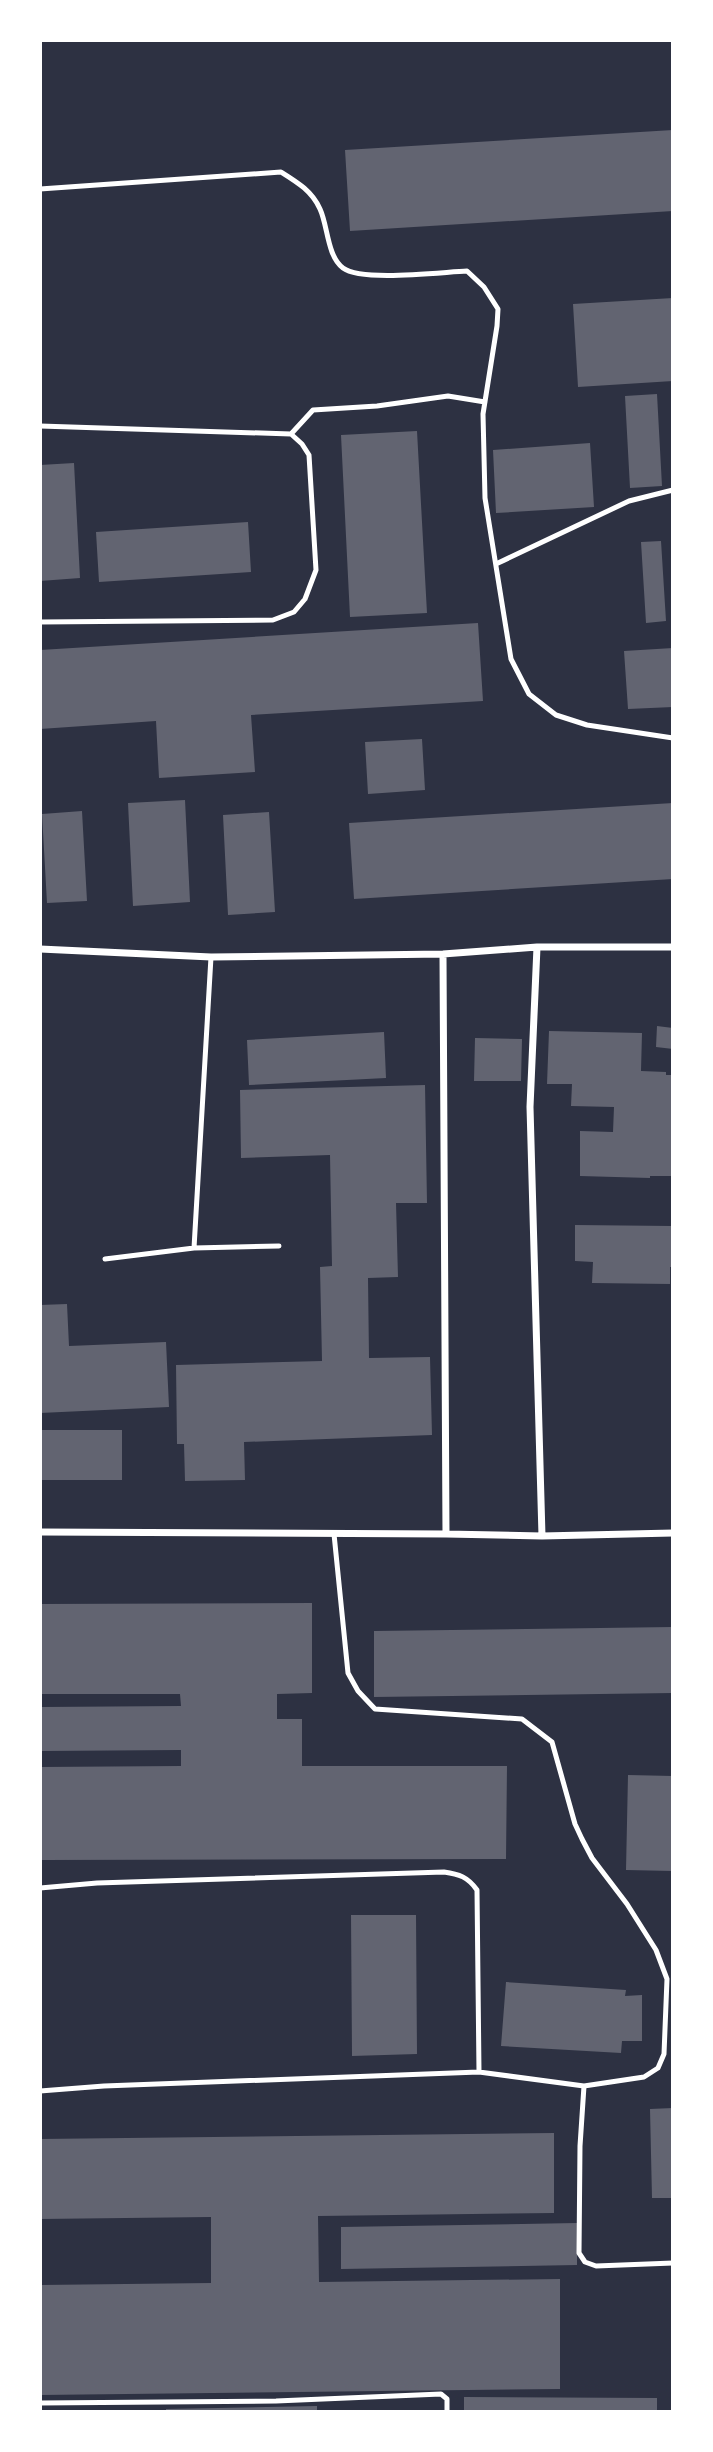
<svg xmlns="http://www.w3.org/2000/svg" width="713" height="2452" font-family="'Source Sans 3',sans-serif">
  <style>
    .building { fill: #626471 }
    .lines { fill: none; stroke-linecap: round; stroke-linejoin: round }
    .service { stroke: #fff; stroke-width: 5 }
    .minor { stroke: #fff; stroke-width: 7 }
  </style>
  <rect width="100%" height="100%" fill="#2d3142"/>
  <path class="building" d="M673,130V211L350,231L345,150Z
    M673,298V381L578,387L573,304Z
    M657,394L662,486L630,488L625,396Z
    M417,431L427,613L350,617L341,435Z
    M590,443L594,507L496,513L493,450Z
    M74,463L80,578L40,581V465Z
    M248,522L251,572L99,582L96,532Z
    M661,541L666,621L646,623L641,542Z
    M478,623L483,701L251,715L255,772L159,778L156,721L40,729V650Z
    M673,648V707L628,709L624,651Z
    M422,739L425,790L368,794L365,742Z
    M185,800L190,902L133,906L128,803Z
    M673,803V879L354,899L349,823Z
    M82,811L87,901L47,903L42,814Z
    M269,812L275,912L228,915L223,815Z
    M657,1026L673,1028V1049L656,1047Z
    M549,1031L642,1033L641,1071L666,1072V1075H673V1176H650V1178L580,1176V1131L613,1132L614,1107L571,1106L572,1084H547Z
    M384,1032L386,1078L249,1085L247,1040Z
    M475,1038L522,1039L521,1081H474Z
    M425,1085L427,1203H396L398,1277L368,1278L369,1358L430,1357L432,1435L244,1442L245,1480L185,1481L184,1444H177L176,1365L322,1361L320,1267L332,1266L330,1155L241,1158L240,1090Z
    M575,1225L673,1226V1267H670V1284L592,1283L593,1262L575,1261Z
    M67,1304L69,1346L166,1342L169,1407L40,1413V1305Z
    M40,1430H122V1480H40Z
    M312,1603V1693L277,1694V1719H302V1766H507L506,1859L40,1860V1767L181,1766V1750L42,1751V1707L181,1706L180,1694H40V1604Z
    M673,1627V1693L374,1697V1631Z
    M628,1775L673,1776V1871L626,1870Z
    M351,1915H416L417,2054L352,2056Z
    M506,1982L626,1990L625,1996L642,1995V2041H622L621,2053L501,2046Z
    M673,2108V2198H652L650,2109Z
    M554,2133V2213L318,2216L319,2282L560,2279V2389L40,2395V2285L211,2283V2217L40,2219V2139Z
    M577,2223V2265L341,2269V2227Z
    M464,2397L657,2398V2412H464Z
    M317,2406V2412H166V2409Z"/>
  <g class="lines">
    <path class="service" d="M40,189L281,172C297,182 312,191 320,209C328,226 327,256 343,268C361,282 442,272 467,271L484,287L498,309L497,326L483,414L485,498L511,659L529,694L556,715L587,725L673,738
      M40,426L291,434L302,444L309,455L316,570L305,599L294,612L273,620L40,622
      M291,434L313,410L377,406L448,396L485,402
      M496,564L629,501L673,490
      M194,1248L279,1246
      M105,1259L194,1248L211,957
      M334,1534L348,1673L358,1691L375,1709L522,1719L552,1742L575,1824L582,1839L592,1858L627,1904L656,1950L667,1979L664,2054L658,2068L644,2077L584,2086L580,2146L579,2253L585,2262L596,2266L673,2263
      M40,1888L97,1883L444,1872C459,1874 468,1877 477,1890L479,2072
      M40,2091L104,2086L479,2072L584,2086
      M40,2403L276,2401L441,2394L447,2399V2412"/>
    <path class="minor" d="M537,947L530,1107L542,1536
      M40,949L211,957L443,954L537,947H673
      M443,954L446,1534
      M40,1532L446,1534L542,1536L673,1533"/>
  </g>
  <rect width="713" height="2452" fill="none" stroke="#ffffff" stroke-width="84"/>
</svg>
